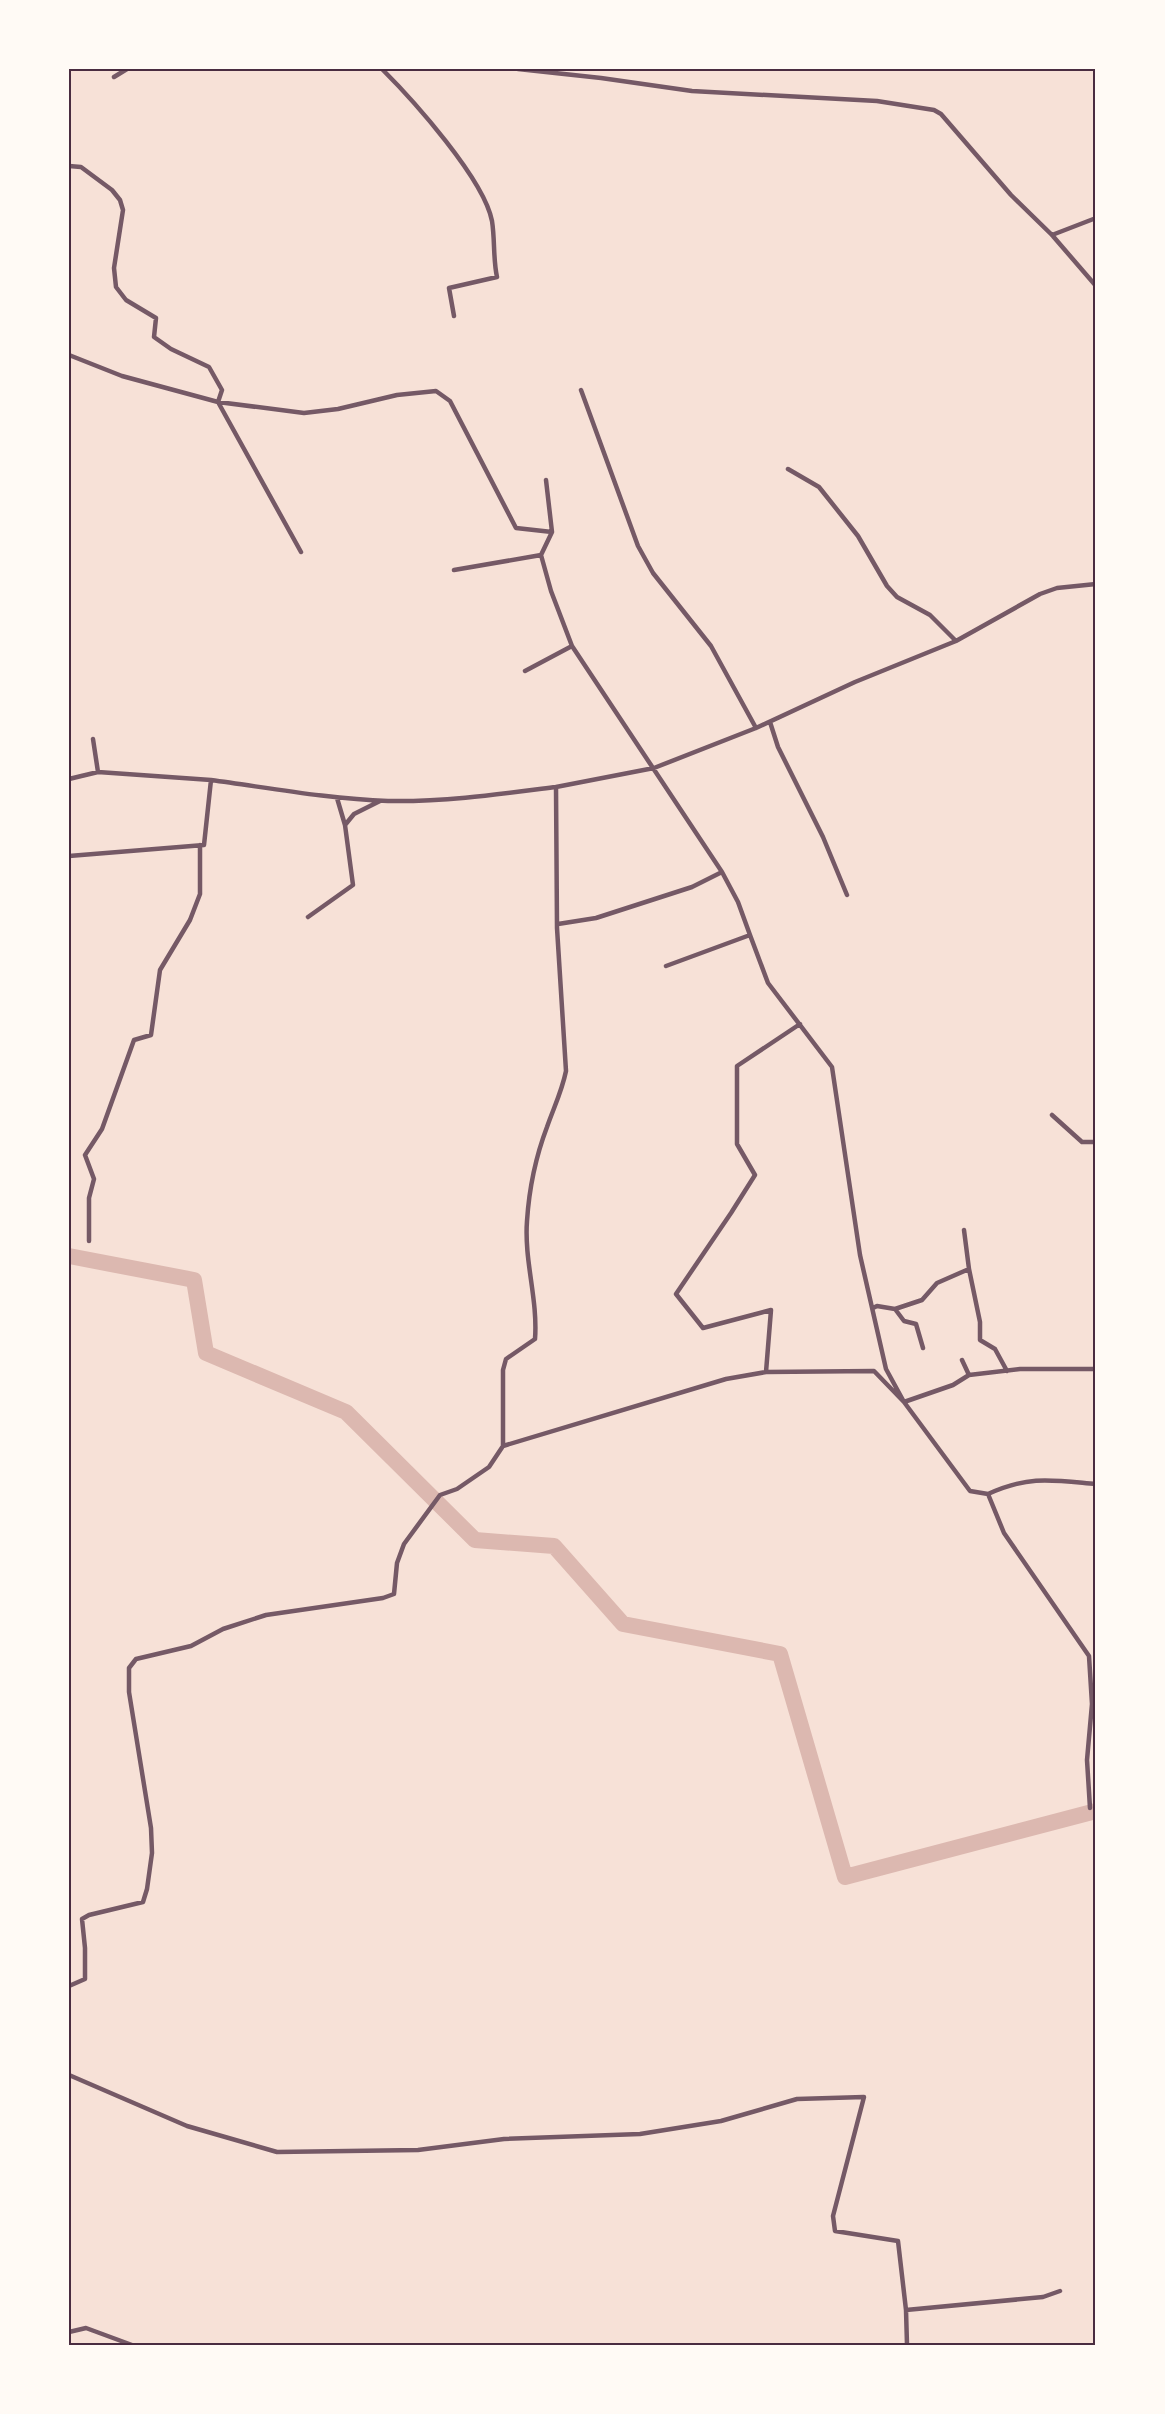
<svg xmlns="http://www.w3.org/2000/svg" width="1165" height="2414" font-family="Manrope,sans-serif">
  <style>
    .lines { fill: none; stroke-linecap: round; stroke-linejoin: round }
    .river { stroke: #dcb8b0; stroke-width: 16 }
    .minor { stroke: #755966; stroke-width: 4.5 }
    .neatline { fill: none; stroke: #4a2c40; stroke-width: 2 }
  </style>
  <rect width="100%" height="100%" fill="#f7e1d7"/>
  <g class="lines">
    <path class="river" d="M69,1256L194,1280L206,1353L346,1412L475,1540L554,1546L623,1624L780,1654L845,1877L1096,1811"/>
    <path class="minor" d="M382,69C413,100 484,179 492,221C495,240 493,259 497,277L449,288L454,316
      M518,69L601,78L692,91L877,101L934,110L941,114L1011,195L1052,235L1096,286
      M114,77L127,69
      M69,166L81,167L112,190L120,200L123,210L114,268L116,287L126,300L156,318L154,337L171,349L209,367L222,390L218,402L301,552
      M1052,235L1096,218
      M69,355L122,376L218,402L304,413L338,409L397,395L436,391L450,401L516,528L552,532
      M581,390L638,546L653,573L711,646L756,728
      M788,469L819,487L858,536L887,586L897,597L930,615L956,641
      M546,480L552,532L541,555L551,591L572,646L722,872L738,902L750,935L666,966
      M454,570L541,555
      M525,671L572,646
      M770,722L778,747L823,837L847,895
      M93,739L98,772
      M69,779L98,772L211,780
      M337,798L345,825L354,814L380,801
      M69,856L204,845L211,780C270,788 329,799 388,801C445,802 501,794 556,787
      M308,917L353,885L345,825
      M558,924L596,918L692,887L722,872
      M750,935L768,983L832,1067L860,1255L886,1369L904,1402L970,1491L988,1494L1004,1533L1089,1656L1092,1704L1087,1760L1090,1808
      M1052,1115L1082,1142H1096
      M89,1241V1198L94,1179L85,1155L102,1129L134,1040L151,1035L160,970L190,920L200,894V845
      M969,1269L980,1322V1340L995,1349L1007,1371
      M873,1308L877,1306L895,1309L904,1321L916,1324L923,1348
      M895,1309L922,1300L937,1283L969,1269L964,1230
      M962,1360L969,1375
      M766,1372L771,1310L703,1328L676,1294L731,1213L755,1175L737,1144V1066L800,1024
      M503,1446L726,1379L766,1372L874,1371L904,1402L953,1385L969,1375L1020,1369H1096
      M988,1494C1030,1475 1052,1480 1096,1484
      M69,1986L85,1979V1948L82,1919L89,1915L143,1902L147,1889L152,1853L151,1828L129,1692V1668L136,1659L191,1646L223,1629L266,1615L383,1598L394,1594L397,1563L404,1544L440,1495L457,1489L489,1467L503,1446V1370L506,1359L535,1339C538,1299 524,1261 527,1221C529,1190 536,1156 547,1127C554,1107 562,1091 566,1071L557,928L556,787L654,768L756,728L855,682L956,641L1040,594L1057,588L1096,584
      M69,2075L187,2126L277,2152L418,2150L504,2139L640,2134L721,2121L797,2099L864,2097L833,2216L835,2231L898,2241L906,2310L907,2345
      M906,2310L1043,2297L1060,2291
      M69,2332L86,2328L132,2345"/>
  </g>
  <rect width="1165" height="2414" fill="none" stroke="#fffaf5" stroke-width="141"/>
  <rect x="70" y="70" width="1024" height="2274" class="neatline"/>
</svg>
